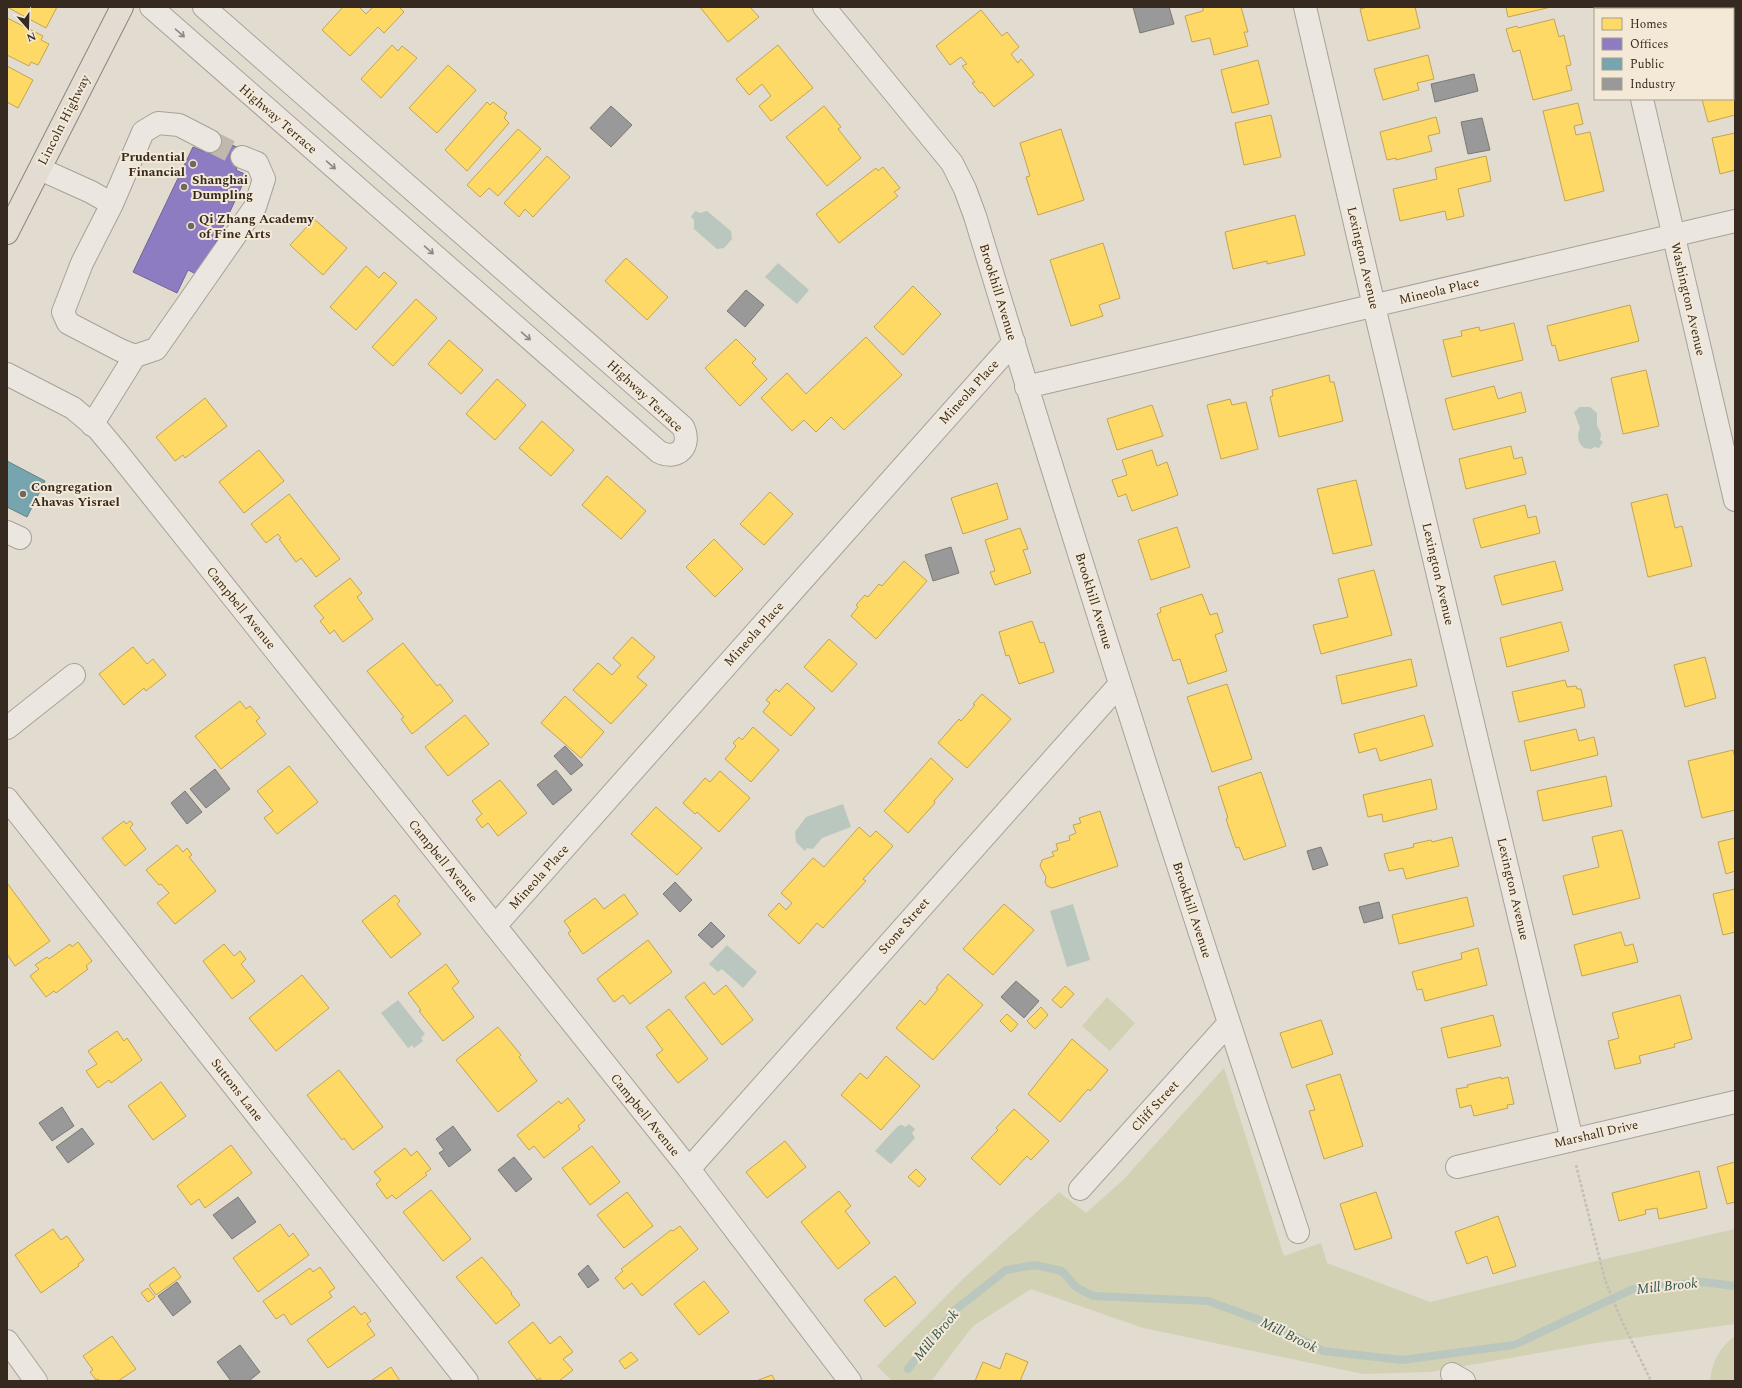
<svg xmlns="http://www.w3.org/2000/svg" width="1742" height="1388" font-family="Spectral,serif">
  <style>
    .green { fill: #d2d1b3 }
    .water { fill: #b9c7be }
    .homes { fill: #ffd966; stroke: #c3a451 }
    .offices { fill: #8e7cc3; stroke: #746392 }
    .public { fill: #76a5af; stroke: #638084 }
    .industry { fill: #999; stroke: #7b7875 }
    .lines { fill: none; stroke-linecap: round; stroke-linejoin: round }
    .stream { stroke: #b9c7be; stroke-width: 8 }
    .minor-tunnel { stroke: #c0b8ac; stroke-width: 22; stroke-dasharray: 22 11; stroke-linecap: butt }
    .minor-casing { stroke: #a8a198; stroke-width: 24 }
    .major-casing { stroke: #8d867f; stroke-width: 24 }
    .path { stroke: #c3beb7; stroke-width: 2.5; stroke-dasharray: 3 2; stroke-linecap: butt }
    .minor { stroke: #ebe7e0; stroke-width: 22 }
    .major { stroke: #e2dcd2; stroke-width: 22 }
    .oneway { stroke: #908880 }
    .poi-dot { fill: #72685d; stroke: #f3e9d6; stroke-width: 1.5 }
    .labels { text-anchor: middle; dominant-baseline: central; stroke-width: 4; stroke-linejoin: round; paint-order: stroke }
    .street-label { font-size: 13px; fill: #362a20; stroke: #f3e9d6 }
    .poi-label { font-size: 13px; font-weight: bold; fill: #362a20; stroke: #f3e9d6; text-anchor: start }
    .water-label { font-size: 14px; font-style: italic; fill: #315550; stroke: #f3e9d6 }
  </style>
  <rect width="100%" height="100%" fill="#e2dbcf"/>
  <path class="green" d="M1107,997L1135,1023L1110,1051L1082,1026Z
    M1224,1068L1284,1256L1321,1243L1327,1263L1430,1302L1592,1262L1735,1229V1324L1596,1343L1430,1372L1363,1374L1143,1328L1031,1289L973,1326L931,1381H892L877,1366L964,1278L1059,1192L1086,1213L1124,1179Z
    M1735,1336V1381H1710C1712,1362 1719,1348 1735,1336Z"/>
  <path class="water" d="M695,211L700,213L707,211L731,231L732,239L724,248L717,249L694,229V220L691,217Z
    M778,263L809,290L797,304L765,277Z
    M1580,407H1590L1597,413V425L1601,434L1600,440L1603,442L1599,448L1595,447L1591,449L1584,448C1577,441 1577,437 1580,428L1574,412Z
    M843,804L851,827L822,838L813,849L807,848L805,851L796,842L795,832L806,817Z
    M1073,904L1090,960L1067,967L1050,911Z
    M727,945L757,972L743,988L722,969L718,972L709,964Z
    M398,1000L425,1034L421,1038L423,1041L414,1048L412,1045L408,1048L381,1013Z
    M909,1124L915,1129L912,1133L915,1138L891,1164L875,1151L898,1126L902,1125L905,1127Z"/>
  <path class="homes" d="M7,7H57L46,28Z
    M343,7H359L366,14L373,7H399L404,12L384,33L378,27L350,56L322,30Z
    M700,7H750L759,17L728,42Z
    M1203,7H1241L1248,32H1244L1248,46L1214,55L1210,38L1192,42L1185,16L1203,11Z
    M1367,7H1415L1420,28L1368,41L1360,9Z
    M1506,7H1551L1508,17Z
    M1681,7H1727V9H1681Z
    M981,10L1002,36L1007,32L1019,47L1011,54L1018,63L1021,59L1034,75L994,107L982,92L980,93L972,83L975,82L962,66L967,64L961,57L950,65L936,46Z
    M7,18L43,36L41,40L49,44L38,65L31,62L29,66L7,55Z
    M1554,19L1559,37L1564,35L1571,65L1566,66L1572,90L1533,100L1520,50L1513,52L1506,29L1517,26L1518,28Z
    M1735,37V115L1708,122L1702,99H1733V38Z
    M392,45L398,51L402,46L417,58L381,98L361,79Z
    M778,45L813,88L771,121L759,106L771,96L762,84L749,95L736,79Z
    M1428,55L1434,79L1417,83L1419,90L1383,100L1374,69Z
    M1258,60L1269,104L1232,113L1221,70Z
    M448,65L476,90L437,133L409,108Z
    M7,66L33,80L18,108L7,102Z
    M487,102L490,105L493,102L507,113L504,118L509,123L467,171L445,150Z
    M1578,103L1583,124L1574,126L1576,135L1590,132L1604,191L1565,201L1543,111Z
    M824,106L841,127L838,129L861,158L827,186L786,137Z
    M1271,115L1281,157L1244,165L1235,123Z
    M1436,117L1440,133L1428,136L1432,151L1396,160V158L1387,160L1380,132Z
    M518,129L541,149L498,196L489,188L480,197L467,185Z
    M1061,129L1084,200L1038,215L1026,177L1030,176L1020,143Z
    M1735,133V170L1720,174L1712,138Z
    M547,156L570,177L533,217L525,209L519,217L504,203Z
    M1486,156L1491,181L1458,189L1464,216L1447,220L1445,211L1400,221L1393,189L1437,179L1435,168Z
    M883,167L900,188L894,192L898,196L839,243L816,214L876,168L878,171Z
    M1295,215L1305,255L1267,264V261L1233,269L1225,232Z
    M314,219L347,248L323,275L290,245Z
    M1103,243L1120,298L1099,305L1103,316L1071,326L1050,260Z
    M626,258L668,297L647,320L605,281Z
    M366,266L379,278L384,272L397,283L356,330L330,307Z
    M913,286L941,314L903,355L874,327Z
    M416,299L437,318L393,366L372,347Z
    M1630,305L1639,341L1559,361L1555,345L1552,346L1547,326Z
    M1514,323L1523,360L1452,377L1443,340L1462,336L1461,331L1479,327L1480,331Z
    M866,337L902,375L844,430L831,417L816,432L804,420L792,431L761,398L787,373L806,394Z
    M736,339L756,359L752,363L767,379L740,406L705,368Z
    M449,340L483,370L461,394L428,364Z
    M1646,370L1659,426L1623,434L1611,378Z
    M1329,375L1330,382H1334L1343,421L1279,437L1270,397L1273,396L1272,390Z
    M497,379L526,405L495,440L466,414Z
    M1494,386L1498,399L1521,392L1526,412L1453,430L1445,399Z
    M205,398L227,426L185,458L183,455L175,461L156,437Z
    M1230,399L1232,405L1246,402L1258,449L1221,459L1207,405Z
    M1152,405L1163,436L1117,450L1107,419Z
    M542,421L574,450L551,476L519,448Z
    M1511,446L1514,459L1522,457L1526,474L1466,489L1459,459Z
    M259,450L284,481L244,513L219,482Z
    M1152,450L1157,466L1167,462L1178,495L1132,511L1126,494L1118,497L1112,480L1127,475L1122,460Z
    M607,476L646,511L621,539L582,505Z
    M1356,480L1372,545L1333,554L1317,489Z
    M997,483L1008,519L963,534L951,498Z
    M770,492L793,514L764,545L740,524Z
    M289,494L340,559L316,577L301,558L296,562L279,539L281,538L278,534L266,543L251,524Z
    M1667,494L1675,528L1682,526L1692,566L1648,577L1631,503Z
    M1525,505L1528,518L1536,516L1540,533L1481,548L1473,519Z
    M1177,527L1190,567L1151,580L1138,540Z
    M1020,528L1028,549L1023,550L1031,573L995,585L990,572L995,571L985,540Z
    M714,539L743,569L715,597L686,567Z
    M904,561L927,581L876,639L851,616L858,607L856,605L865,595L868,597L879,584L882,586Z
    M1555,561L1563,590L1502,605L1494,576Z
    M1374,570L1392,635L1321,654L1313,625L1348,617L1338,579Z
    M350,578L362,593L357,597L373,619L343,642L334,630L330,634L320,621L324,618L314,606Z
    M1202,594L1210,615L1217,613L1223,632L1215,635L1227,671L1188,684L1180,659L1173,661L1157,614L1161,612L1160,608Z
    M1032,621L1040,643L1044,642L1054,672L1019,684L1009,655L1006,656L999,632Z
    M1561,622L1569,651L1507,667L1500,638Z
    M632,637L655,657L637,677L647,685L611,724L573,690L598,663L612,675L621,665L613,658Z
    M829,639L857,664L832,692L804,667Z
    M403,643L437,686L440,684L453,701L412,734L401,719L404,717L367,671Z
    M133,647L147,664L153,659L166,675L146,691L144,688L124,705L99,674Z
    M1705,657L1716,698L1685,707L1674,665Z
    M1411,659L1417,686L1342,704L1336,676Z
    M1565,680L1567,687L1576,686L1577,689H1581L1585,707L1519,722L1512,692Z
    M787,683L815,708L791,736L763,712L770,703L766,700L776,689L779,692Z
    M1227,684L1252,759L1212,772L1187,697Z
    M982,694L1011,719L967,768L938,743L959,719L961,721L975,705L973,704Z
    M565,696L604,732L581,758L541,723Z
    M240,701L246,709L250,706L260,718L256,721L266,734L221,769L195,736Z
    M465,715L489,744L448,776L425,747Z
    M1424,715L1433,746L1380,761L1376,748L1359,753L1354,734Z
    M753,727L779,750L751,782L725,759L736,746L733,743L739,737L742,740Z
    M1576,729L1579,741L1594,737L1598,755L1531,771L1524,741Z
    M1733,750L1735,758V810L1702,818L1688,761Z
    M931,758L953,779L934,801L935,803L908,833L884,811Z
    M289,766L318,802L277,834L264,818L273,811L257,791Z
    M720,771L750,798L719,832L697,812L695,814L683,803L705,778L710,782Z
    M1261,772L1286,846L1244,860L1239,847L1236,848L1226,819L1228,818L1218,787Z
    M1606,776L1612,806L1543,821L1537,791Z
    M1431,779L1437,809L1383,822L1382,814L1368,817L1363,795Z
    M500,780L527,813L498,836L488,823L482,828L476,819L482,814L472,801Z
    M656,807L702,848L677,875L631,834Z
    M1100,811L1118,866L1052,888L1047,886L1045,882L1046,877L1040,866L1042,860L1054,856L1052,852L1058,850L1056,844L1070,840L1069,836L1076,833L1073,825L1081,823L1079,818Z
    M124,821L126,824L130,821L133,824L130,828L146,849L125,866L102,838Z
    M859,827L870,837L876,831L893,846L863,879L866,881L823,928L817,923L799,944L768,915L779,903L786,910L792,903L781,893L813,858L824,867Z
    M1622,830L1640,898L1573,915L1563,876L1599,867L1592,837Z
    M1452,837L1459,866L1406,879L1403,868L1389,871L1384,854L1414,847L1413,844L1431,840L1432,842Z
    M1735,838V871L1726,874L1718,842Z
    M177,845L183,852L187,848L192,855L189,857L216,891L175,924L157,903L169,893L161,884L159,885L146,870Z
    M7,883L50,941L15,966L7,954Z
    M1735,889V932L1723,935L1713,894Z
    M624,894L638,914L583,954L568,933L571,931L564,921L595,898L604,909Z
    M395,895L400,901L397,904L421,934L391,958L362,921Z
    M1467,897L1474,926L1399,944L1392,915Z
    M1004,904L1034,930L993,975L963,949Z
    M1621,932L1625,946L1633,944L1638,962L1582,976L1574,945Z
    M648,940L672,972L630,1004L623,995L614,1002L597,979Z
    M78,942L92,961L86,966L88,969L56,993L54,991L46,997L30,976L39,969L35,965L47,957L49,959L70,944L72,947Z
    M224,944L234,956L240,951L246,959L241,964L255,981L232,999L203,961Z
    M1478,948L1487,985L1425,1001L1422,989L1417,990L1412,972L1462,959L1461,953Z
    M446,964L459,982L452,988L474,1017L443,1041L419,1011L421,1010L408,993Z
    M948,974L983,1005L933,1060L896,1028L920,1000L925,1005L938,989L936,988Z
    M302,975L329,1008L276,1051L249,1018Z
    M704,982L714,995L726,985L753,1020L722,1045L685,997Z
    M1065,986L1074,994L1061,1008L1052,1000Z
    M1680,995L1692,1039L1674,1044L1675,1047L1639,1056L1641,1063L1615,1069L1608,1041L1619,1038L1612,1013Z
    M1041,1007L1048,1015L1035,1029L1027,1021Z
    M669,1009L708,1059L678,1083L656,1055L663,1050L646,1027Z
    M1007,1014L1018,1024L1011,1032L1000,1021Z
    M1493,1015L1501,1046L1448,1058L1441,1028Z
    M1321,1020L1333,1054L1292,1068L1280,1033Z
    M498,1027L521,1055L519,1057L537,1081L498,1112L456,1060Z
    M117,1031L124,1041L127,1038L142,1060L111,1083L109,1080L98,1088L86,1071L97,1064L88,1051Z
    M1072,1039L1108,1070L1090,1091L1088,1089L1060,1122L1028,1094Z
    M886,1056L920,1086L881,1130L841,1095L860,1073L867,1079Z
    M339,1070L383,1127L353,1150L344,1138L342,1140L307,1095Z
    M1340,1074L1363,1146L1324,1159L1309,1111L1315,1110L1306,1085Z
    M1501,1077V1079L1508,1077L1514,1104L1507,1105L1508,1108L1474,1116L1471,1105L1460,1108L1456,1089L1468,1087L1467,1085Z
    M161,1082L186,1116L153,1140L128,1106Z
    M568,1098L585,1120L578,1126L580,1129L544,1158L534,1146L529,1150L517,1135L559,1101L561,1104Z
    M1014,1109L1049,1141L1031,1160L1027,1156L1000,1185L971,1158L998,1130L996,1128Z
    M785,1141L806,1167L767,1198L746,1172Z
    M231,1145L252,1173L205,1208L199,1199L191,1205L177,1186Z
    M592,1146L620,1182L590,1205L562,1168Z
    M405,1148L411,1156L417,1151L431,1169L425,1173L427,1175L396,1199L392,1195L387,1199L376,1184L381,1180L374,1172Z
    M1735,1162V1202L1727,1204L1717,1167Z
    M916,1169L926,1179L919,1187L908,1177Z
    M1699,1171L1707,1208L1659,1219L1657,1208L1645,1210L1646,1214L1619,1221L1612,1193Z
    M431,1190L471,1239L443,1261L403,1212Z
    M839,1191L851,1206L845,1211L870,1243L838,1269L801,1222Z
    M627,1192L653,1226L624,1248L597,1215Z
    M1376,1192L1392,1238L1355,1250L1340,1204Z
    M1498,1216L1516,1266L1493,1274L1487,1256L1467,1264L1455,1232Z
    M280,1224L289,1237L293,1233L309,1255L258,1292L233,1258Z
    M680,1226L698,1249L642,1296L632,1283L624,1289L615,1278L623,1271L621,1269L671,1230L673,1231Z
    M53,1229L61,1240L67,1236L84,1260L78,1264L79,1266L41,1293L15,1255Z
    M482,1257L512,1293L511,1294L520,1305L496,1324L456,1277Z
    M174,1267L181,1277L156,1295L149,1285Z
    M320,1267L335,1288L329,1292L332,1297L291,1325L284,1314L276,1319L263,1301L310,1268L313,1272Z
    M895,1276L916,1303L885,1327L864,1300Z
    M704,1281L729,1312L699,1335L674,1304Z
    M148,1288L155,1297L148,1302L141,1293Z
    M354,1306L361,1315L365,1312L371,1321L367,1324L375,1335L328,1368L307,1340Z
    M533,1322L550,1344L560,1336L573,1352L563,1359L573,1370L559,1381H542L540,1378L537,1380L508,1342Z
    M112,1336L136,1369L118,1381H100L98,1379L96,1380L90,1372L93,1370L83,1356Z
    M631,1352L638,1360L625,1369L619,1361Z
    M1006,1353L1028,1362L1020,1381H975L983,1362L1000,1369Z
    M391,1367L400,1381H371Z
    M772,1375L775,1381H756Z"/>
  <path class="offices" d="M213,136L245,151L236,170L247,175L200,276L188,270L177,293L133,272L193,147L205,152Z"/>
  <path class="public" d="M7,461L45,481L27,517L7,507Z"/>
  <path class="industry" d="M1133,7H1169L1174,24L1140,33Z
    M1474,74L1478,91L1435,102L1431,84Z
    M611,106L632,125L611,147L590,128Z
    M1482,118L1490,150L1468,154L1461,122Z
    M746,290L764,305L745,327L727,311Z
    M951,547L959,573L933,581L925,555Z
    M565,746L583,765L571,775L554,756Z
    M215,769L230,789L206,808L190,789Z
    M556,770L572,790L553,805L537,785Z
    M185,791L202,812L187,824L171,803Z
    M1321,847L1328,865L1313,870L1307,851Z
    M675,882L692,900L680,912L663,894Z
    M1379,902L1383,918L1364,923L1359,907Z
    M711,922L725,936L712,948L698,935Z
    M1016,981L1039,1001L1024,1018L1001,997Z
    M62,1107L74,1126L52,1141L39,1123Z
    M453,1126L471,1150L449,1167L439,1153L444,1150L436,1139Z
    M82,1128L94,1144L68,1163L56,1147Z
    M514,1157L532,1179L516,1192L498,1170Z
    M238,1197L256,1222L232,1239L213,1215Z
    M588,1265L599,1280L588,1288L578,1274Z
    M177,1282L191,1302L173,1316L158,1296Z
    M240,1345L260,1372L249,1381H231L217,1362Z"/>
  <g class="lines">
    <path class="stream" d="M908,1369L955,1310L1006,1270L1035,1265L1062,1271L1076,1287L1093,1296L1208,1301L1276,1326L1323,1351L1402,1360L1514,1345L1633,1289L1703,1282L1735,1286"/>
    <path class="minor-tunnel" d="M210,141L242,157"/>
    <defs>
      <path id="minor" d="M151,7L659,452C678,461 692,446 683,427L204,7
        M824,7L952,163L965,189L975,216C1078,556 1186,895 1298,1232
        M1305,7L1374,306L1572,1140
        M1620,7L1621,9
        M1642,99L1735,500
        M40,169L91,192L112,204L82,263L63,312L68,323L120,350L135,356L156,349L255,207L264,179L257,163L242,157
        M112,204L143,132L158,123L179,125L210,141
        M7,374L73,408L98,429L118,453L689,1169L850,1381
        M1026,387L1735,221
        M92,425L135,356
        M7,532L20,538
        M7,728L74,675
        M7,799L467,1381
        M495,926L1014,342
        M1457,1167L1735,1102
        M689,1169L1120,684
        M1080,1189L1229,1023
        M7,1341L36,1381
        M1452,1374L1464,1381"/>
      <path id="major" d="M7,233L122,7"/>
    </defs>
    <use href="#minor" class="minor-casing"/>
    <use href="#major" class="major-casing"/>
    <path class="path" d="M1576,1165L1605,1280L1620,1317L1651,1381"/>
    <use href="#minor" class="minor"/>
    <use href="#major" class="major"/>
  </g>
  <defs><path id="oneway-shaft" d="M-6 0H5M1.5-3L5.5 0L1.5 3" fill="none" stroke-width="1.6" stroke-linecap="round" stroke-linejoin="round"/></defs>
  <g class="oneway">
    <use href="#oneway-shaft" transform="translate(180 33) rotate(41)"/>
    <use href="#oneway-shaft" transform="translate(331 165) rotate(41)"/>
    <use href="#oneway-shaft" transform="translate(429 250) rotate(41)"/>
    <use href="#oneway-shaft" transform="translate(526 336) rotate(41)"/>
  </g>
  <g class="poi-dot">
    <circle cx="193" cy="164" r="4"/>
    <circle cx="184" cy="187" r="4"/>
    <circle cx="191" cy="226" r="4"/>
    <circle cx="23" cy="494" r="4"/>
  </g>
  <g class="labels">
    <g class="street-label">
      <text transform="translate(278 119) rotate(41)">Highway Terrace</text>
      <text transform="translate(64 120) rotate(-63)">Lincoln Highway</text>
      <text transform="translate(1363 258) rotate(77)">Lexington Avenue</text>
      <text transform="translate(1439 291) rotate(-13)">Mineola Place</text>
      <text transform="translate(998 292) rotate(73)">Brookhill Avenue</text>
      <text transform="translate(1688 299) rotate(77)">Washington Avenue</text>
      <text transform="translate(969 392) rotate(-48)">Mineola Place</text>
      <text transform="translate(645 396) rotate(43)">Highway Terrace</text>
      <text transform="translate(1438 574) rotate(77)">Lexington Avenue</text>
      <text transform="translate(1094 601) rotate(73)">Brookhill Avenue</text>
      <text transform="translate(241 608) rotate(51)">Campbell Avenue</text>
      <text transform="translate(754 634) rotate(-48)">Mineola Place</text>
      <text transform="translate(443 861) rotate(51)">Campbell Avenue</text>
      <text transform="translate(539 877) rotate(-48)">Mineola Place</text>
      <text transform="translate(1513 889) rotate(77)">Lexington Avenue</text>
      <text transform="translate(1192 910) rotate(72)">Brookhill Avenue</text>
      <text transform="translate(904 926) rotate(-49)">Stone Street</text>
      <text transform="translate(237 1090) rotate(52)">Suttons Lane</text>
      <text transform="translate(1155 1106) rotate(-48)">Cliff Street</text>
      <text transform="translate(645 1115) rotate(51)">Campbell Avenue</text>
      <text transform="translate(1596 1134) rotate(-13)">Marshall Drive</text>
    </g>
    <g class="poi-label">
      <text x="185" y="157" text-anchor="end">Prudential<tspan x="185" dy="15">Financial</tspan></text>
      <text x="192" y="180">Shanghai<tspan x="192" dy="15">Dumpling</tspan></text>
      <text x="199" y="219">Qi Zhang Academy<tspan x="199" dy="15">of Fine Arts</tspan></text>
      <text x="31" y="487">Congregation<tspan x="31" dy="15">Ahavas Yisrael</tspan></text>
    </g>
    <g class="water-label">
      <text transform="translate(1667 1286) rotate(-6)">Mill Brook</text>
      <text transform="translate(936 1335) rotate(-50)">Mill Brook</text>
      <text transform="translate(1289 1335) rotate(26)">Mill Brook</text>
    </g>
  </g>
  <rect width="1742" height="1388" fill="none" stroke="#362a20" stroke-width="16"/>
  <rect x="1594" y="8" width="140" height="92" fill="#f3e9d6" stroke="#a79d8d"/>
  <rect x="1602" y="18" width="20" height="12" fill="#ffd966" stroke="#a79d8d"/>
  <text x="1630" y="28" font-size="12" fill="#362a20">Homes</text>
  <rect x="1602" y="38" width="20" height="12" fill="#8e7cc3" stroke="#a79d8d"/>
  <text x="1630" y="48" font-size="12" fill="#362a20">Offices</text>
  <rect x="1602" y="58" width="20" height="12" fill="#76a5af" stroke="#a79d8d"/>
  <text x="1630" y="68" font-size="12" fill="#362a20">Public</text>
  <rect x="1602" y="78" width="20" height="12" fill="#999999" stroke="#a79d8d"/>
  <text x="1630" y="88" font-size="12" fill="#362a20">Industry</text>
  <g transform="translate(28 28) rotate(160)" stroke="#f3e9d6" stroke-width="3" paint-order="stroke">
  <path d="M0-3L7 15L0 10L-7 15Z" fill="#362a20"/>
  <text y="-6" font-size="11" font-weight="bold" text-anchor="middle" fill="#362a20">N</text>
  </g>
</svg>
